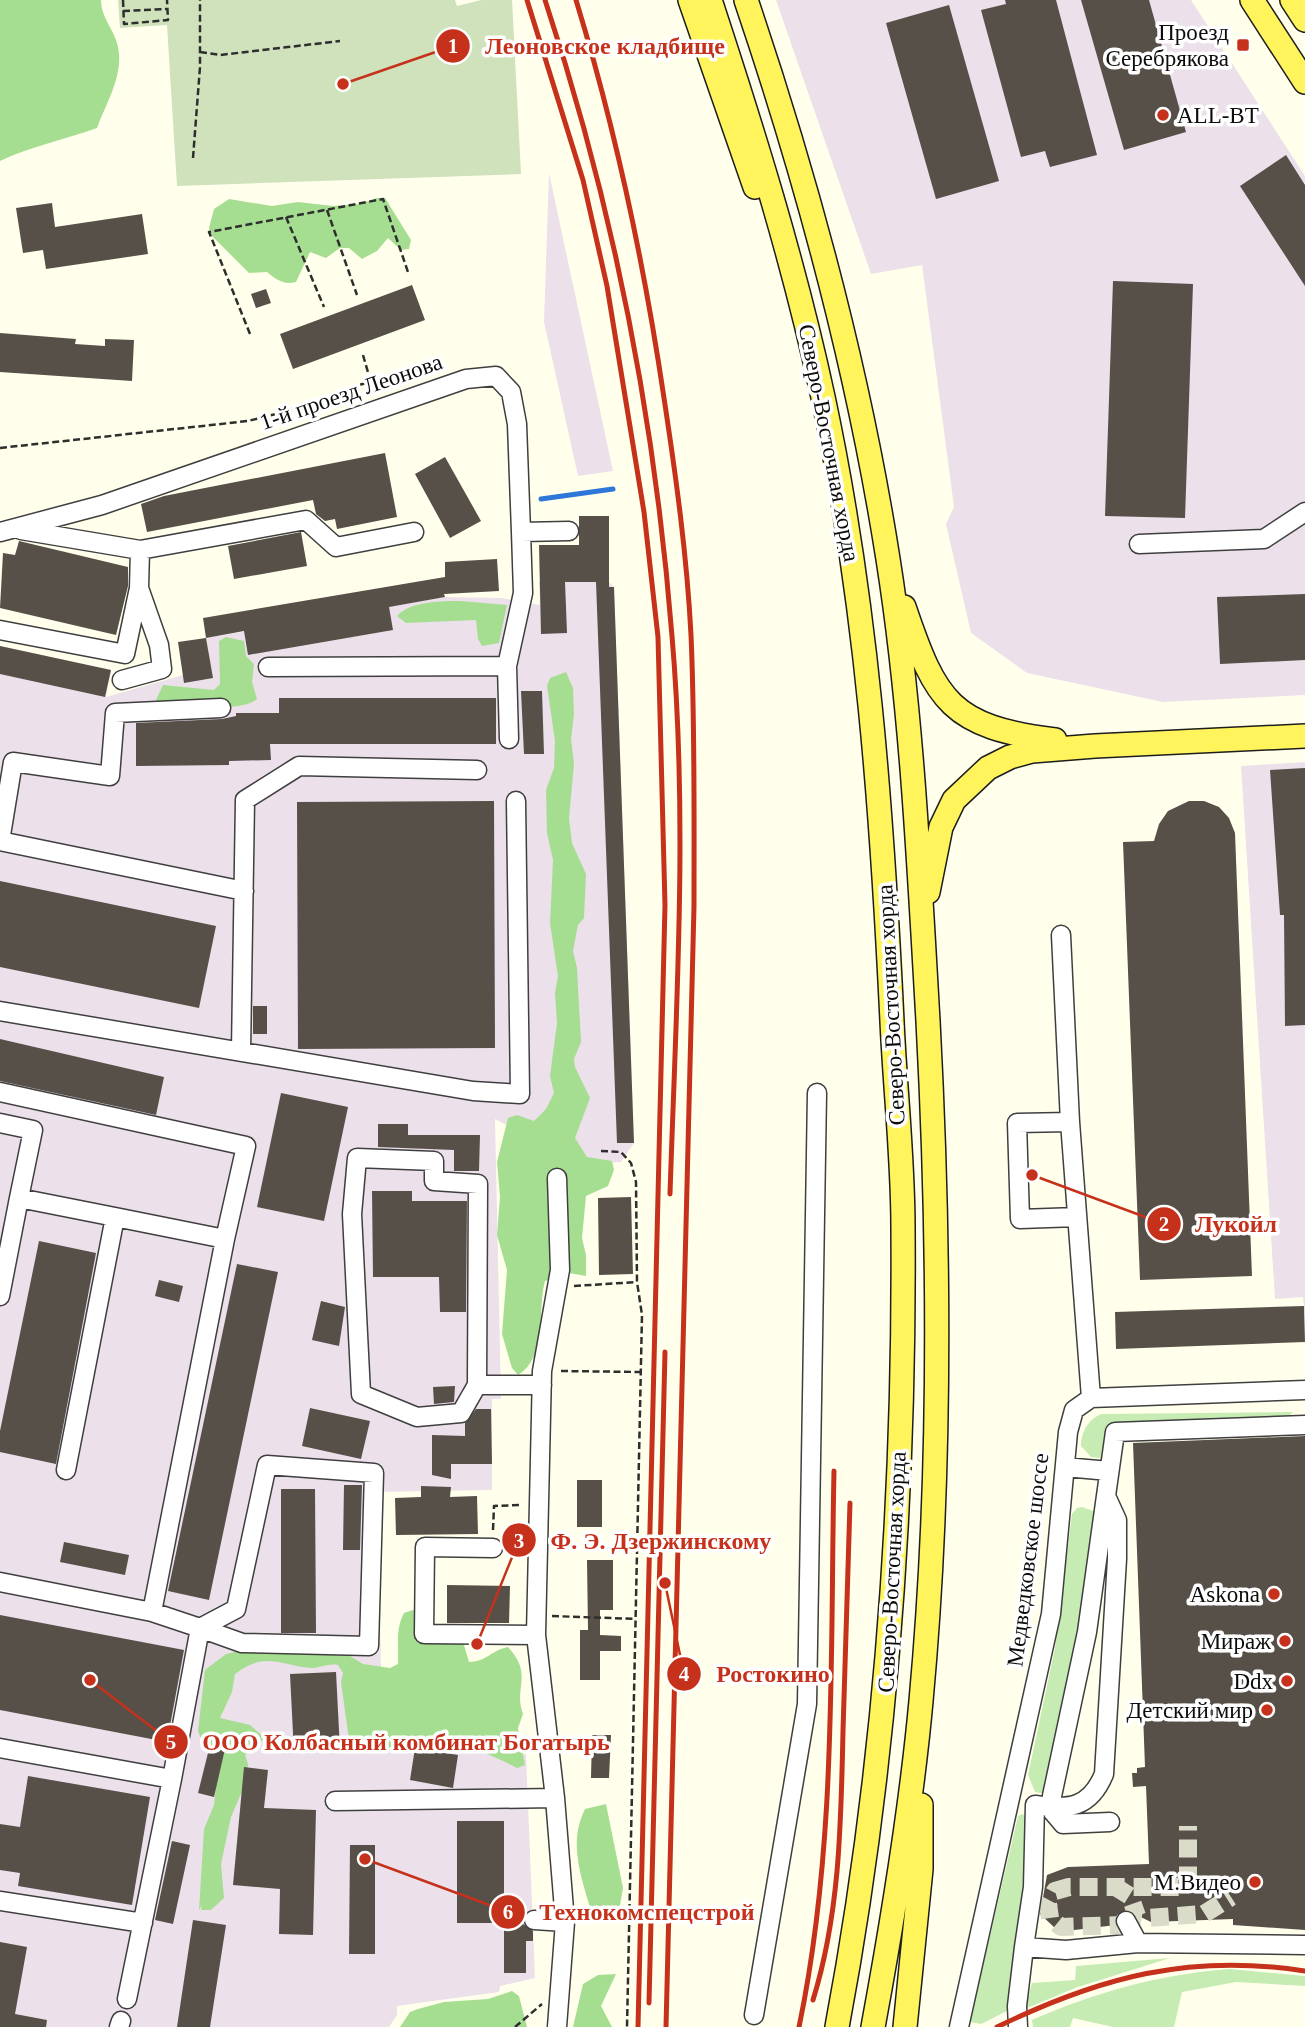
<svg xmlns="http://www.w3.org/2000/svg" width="1305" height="2027" font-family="Georgia,serif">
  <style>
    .industrial { fill: #ece0eb }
    .green { fill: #c6ecb3 }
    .forest { fill: #a6de91 }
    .cemetery { fill: #cfe2bc }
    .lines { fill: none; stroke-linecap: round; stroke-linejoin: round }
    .stream { stroke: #2e76d7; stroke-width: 5 }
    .building { fill: #565048 }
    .minor-tunnel { stroke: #dbdbca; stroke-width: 18; stroke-dasharray: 18 9; stroke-linecap: butt }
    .minor-casing { stroke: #3f3f3f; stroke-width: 21 }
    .major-casing { stroke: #1d1d1d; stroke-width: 26 }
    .path { stroke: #2e2e2e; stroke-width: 2.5; stroke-dasharray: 7 3.5; stroke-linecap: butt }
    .minor { stroke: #fff; stroke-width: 18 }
    .major { stroke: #fff45c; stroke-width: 23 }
    .rail { stroke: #c6311b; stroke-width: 5 }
    .poi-dot { fill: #c6311b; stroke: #fff; stroke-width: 2.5 }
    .labels { text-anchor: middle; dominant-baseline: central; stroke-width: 7; stroke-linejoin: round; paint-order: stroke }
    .poi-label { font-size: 23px; fill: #0c0c0c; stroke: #fff; text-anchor: end }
    .street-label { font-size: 23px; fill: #0c0c0c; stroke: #fff }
    .leader { fill: none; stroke: #c6311b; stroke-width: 2.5 }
    .callout-dot { fill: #c6311b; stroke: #fff; stroke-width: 2.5 }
    .mark-label { font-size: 21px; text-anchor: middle; font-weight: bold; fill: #fff }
    .callout-label { font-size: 24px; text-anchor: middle; font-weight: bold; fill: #c6311b; stroke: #fff; stroke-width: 7; stroke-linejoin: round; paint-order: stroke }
  </style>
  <rect width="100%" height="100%" fill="#ffffec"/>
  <path class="industrial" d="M776,0H1191L1305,176V695L1163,702L1027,673L971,633L946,524L954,507L922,265L871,274Z
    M549,173L613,471L578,476L544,322Z
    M539,582H609L614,587L634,1143L621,1162L583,1164L495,1119L501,1399H492V1490L378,1492L381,1671L515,1755L526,1754L535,1978L500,1986L499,1992L397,2006V2015L389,2027H0V646L111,670L106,697L183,675L212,678L206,638L445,597L501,598L540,605Z
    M1305,762V1315L1303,1297L1275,1299L1241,766Z"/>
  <path class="green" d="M1293,1412L1287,1418L1107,1425L1101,1458L1091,1457L1081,1446C1081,1432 1089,1418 1102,1414Z
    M1082,1507L1099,1513L1046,1794L1035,1792L1028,1775L1055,1648L1072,1514L1077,1508Z
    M1022,1814L1028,1817C1028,1882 1019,1947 1007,2011L981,2024L970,2022L1018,1816Z
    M1170,1958L1075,1988L1025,2009L1032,1983L1075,1980L1076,1966Z
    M1230,1969L1305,1976V1986L1236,1982L1182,1992L1174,2027H1113L1073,2018L1070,2027H1033L1032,2020C1096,1992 1160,1974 1230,1969Z"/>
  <path class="forest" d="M0,0H101C101,16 111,26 116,40C127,70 107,101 97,128C64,140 31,146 0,161Z
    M377,198H385L411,240L409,249L401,250L388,238L377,251L362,259L349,248H340L326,258L310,252L296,282C283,285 277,280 267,272L249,273L212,236L209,228L214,209L229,199L272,206L298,202L333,206L360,204Z
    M460,601L507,605L499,643L482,646L478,639L476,620L406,623L397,616C411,601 441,601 460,601Z
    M226,637L244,641L246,656L254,664L252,682L257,699C241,713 186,706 162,706L156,700L163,685L214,690L220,684L219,641Z
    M566,672L573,688L574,714L571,739L574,764L569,818L572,843L586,874L584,918L578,925L573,951L577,968L581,1042L574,1059L575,1067L590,1098L575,1138L587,1157L612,1161L614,1170L608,1186L586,1196L582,1238L586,1255V1276L569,1273L545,1281C537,1309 548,1357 518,1375L512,1368L502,1334L507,1270L497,1235L500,1197L497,1162L508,1118L517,1115L534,1121L546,1109L554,1093L550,1076L557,1023L555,993L558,976L550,923L553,860L547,833L546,790L554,768L555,741L547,686L550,678Z
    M413,1610L464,1645L469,1662C486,1662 492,1650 508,1647C534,1675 513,1688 523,1714L518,1728L525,1765L517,1768C488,1753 452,1737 418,1736C391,1736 388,1770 349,1740L341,1682L343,1673L338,1665C328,1663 321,1668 311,1668C278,1665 266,1651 235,1674L232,1692L220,1718L250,1725L265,1738L245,1755L248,1764L246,1782L231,1817L221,1864L224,1898L211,1910H201L202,1905L199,1910L204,1829L214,1805L216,1785L211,1753L204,1747L198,1731L205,1670L226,1654L252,1648L340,1650L363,1664L390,1668L398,1664C399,1645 395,1630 404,1613Z
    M606,1804L623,1888L620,1905L607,1917L591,1911C581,1876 568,1843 585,1809Z
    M616,1974L601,2006L612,2027H573L583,1984L598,1975Z
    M512,1991L519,1996L527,2027H400L410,2012L418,2009L444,2002L488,1999Z"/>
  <path class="cemetery" d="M118,0H455L457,6L481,0H512L521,174L177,186L167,25L120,28Z"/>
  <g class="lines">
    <path class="stream" d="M541,499L613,489"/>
  </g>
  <path class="building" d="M1005,0H1056L1097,155L1050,167L1045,151L1021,157L981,10L1006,4Z
    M1081,0H1149L1186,132L1124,150Z
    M949,5L999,181L936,199L886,23Z
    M1286,155L1305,185V286L1240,186Z
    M52,203L55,227L142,214L148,254L46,269L43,250L23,253L16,208Z
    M1113,281L1193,284L1185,518L1105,516Z
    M412,285L425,320L293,369L280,334Z
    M266,289L271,303L256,308L251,294Z
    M0,333L76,339L75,344L105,346V339L134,340L132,381L0,372Z
    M385,453L397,517L337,529L335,519L325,521L316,514L313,500L147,532L141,504L164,496Z
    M445,457L481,521L450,538L415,474Z
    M579,516H609V587H614L634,1143H617L596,582H565L567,633L541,634L539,545H579Z
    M301,532L307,566L234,579L228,546Z
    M19,541L128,567V586L116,635L0,608L3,553L15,555Z
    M497,559L499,591L444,594L445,597L389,607L393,630L248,655L244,631L206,638L203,618L445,577V562Z
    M1305,594V660L1220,664L1217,597Z
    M206,638L213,678L184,683L178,642Z
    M0,646L111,670L105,697L0,674Z
    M521,691H542L544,754H524Z
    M279,698H496V744H270L271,760L229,761V765L136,766V723L222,719L236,716V713H279Z
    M1305,768V1025L1285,1026L1284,915H1280L1270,770Z
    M494,801L495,1048L298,1049L297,802Z
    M1189,801H1204L1219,807L1229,818L1235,833L1252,1276L1140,1280L1123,842L1154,841L1159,824L1168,811Z
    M0,881L216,926L199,1008L0,967Z
    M253,1006H267V1034H253Z
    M0,1039L164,1077L156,1115L0,1081Z
    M281,1093L348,1107L324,1221L257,1207Z
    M378,1124H408V1135H480L479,1171H454V1150L378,1147Z
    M372,1191H412V1201H467L466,1312H440L439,1277H373Z
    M631,1197L633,1274L599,1275L598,1198Z
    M39,1241L96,1253L56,1464L0,1452V1431Z
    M237,1264L278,1272L209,1600L168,1591Z
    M159,1280L183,1286L179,1302L155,1296Z
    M321,1301L345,1307L339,1346L312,1340Z
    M1304,1306L1305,1342L1116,1349L1115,1312Z
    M455,1386L454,1402L434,1404L433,1387Z
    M310,1408L370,1421L361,1459L302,1446Z
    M476,1409H491L492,1464H451V1479L432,1475V1435L465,1436V1423Z
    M1305,1436V1930L1233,1925V1919L1151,1922L1126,1910L1117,1915L1116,1925L1066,1931L1055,1928L1040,1914L1047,1875L1068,1867L1149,1864L1146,1786L1133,1787L1132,1773H1137V1768L1145,1767L1133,1443Z
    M577,1480H602V1527H577Z
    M344,1485H362L360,1550H343Z
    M421,1486L451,1487L450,1497L477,1496L478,1534L396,1535L395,1498L421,1497Z
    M281,1489H315L316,1633H281Z
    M64,1542L129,1555L125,1575L60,1562Z
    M587,1560H613V1610H600V1635L621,1636V1651H600V1680H580V1630H588Z
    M447,1585L510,1586L509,1623H447Z
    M0,1615L184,1650L167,1742L0,1710Z
    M336,1672L340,1750L294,1753L290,1674Z
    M592,1735H611L609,1778H591Z
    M210,1745L225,1749L214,1797L198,1793Z
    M415,1748L458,1755L453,1788L410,1780Z
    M244,1767L268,1770L264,1808L316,1810L313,1935L279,1934L280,1889L233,1885Z
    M28,1776L150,1797L132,1905L18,1886L20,1873L0,1870V1824L20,1827Z
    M457,1821H504V1923H457Z
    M172,1841L190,1845L173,1924L155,1920Z
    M350,1845H375V1954H349Z
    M193,1920L226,1925L210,2027H177Z
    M504,1923L523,1924L533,1931V1941H526V1973H504Z
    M0,1942L27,1947L15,2014L47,2020L46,2027H0Z"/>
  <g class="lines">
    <path class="minor-tunnel" d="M1114,1886L1130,1896L1137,1916L1148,1918L1204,1914L1231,1897
      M1126,1921L1122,1925L1061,1927L1050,1918L1048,1904L1055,1891L1069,1887H1184L1188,1880V1826"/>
    <defs>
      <path id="minor" d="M21,530L140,550L306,520L336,547L414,532
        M0,532L102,505L466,379L496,376L511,392L517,424L521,532L523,593L507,666L509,739
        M521,532L569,531
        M1139,544L1264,539L1305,512
        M0,630L125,654L139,588
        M268,667L507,666
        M122,680L162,669L159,645L139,588L140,550
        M221,708L115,713L110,776L13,762L0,841L244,891
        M1061,935L1070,1122L1091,1398
        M0,1011L473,1091L520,1094L516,801
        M241,1051L245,800L299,766L477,770
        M0,1092L246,1146L225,1239
        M1070,1122L1017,1123L1020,1219L1077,1217
        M0,1123L33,1130L19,1198
        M557,1178L560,1270L542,1371L536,1635L555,1798L565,1922L557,2027
        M0,1296L19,1198L115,1217
        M477,1385L461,1413L417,1417L361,1394L352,1214L357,1158L434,1161V1181L478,1184L477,1385H542
        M1305,1425L1115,1432L1106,1496L1117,1520V1559L1104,1774C1090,1808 1069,1810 1035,1805L1033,1887L1024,1947L1066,1950L1138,1943L1305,1945
        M267,1465L374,1473L369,1646L242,1643L200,1628L236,1609Z
        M1065,1467L1109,1471
        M1106,1496L1087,1632L1052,1796V1811L1063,1824L1110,1822
        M493,1548L425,1547L424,1634L536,1635
        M0,1582L152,1612L225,1239L115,1217L66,1470
        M0,1748L172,1779L200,1628L152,1612
        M335,1801L555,1798
        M0,1901L143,1923
        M534,1920L565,1922
        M1126,1921L1138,1943
        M127,1999L172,1779
        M754,2015L807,1704L817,1093
        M119,2027L121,2021
        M959,2027L1051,1614L1068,1432L1074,1410L1091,1398L1305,1390
        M1018,2027L1017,2006L1024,1947"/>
      <path id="major" d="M690,0L755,187
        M710,0C753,131 794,262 823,397C867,603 882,811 892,1021C895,1089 903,1158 903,1227C905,1496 887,1762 837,2027
        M746,0C808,183 858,368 888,559C912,711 919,867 928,1021C940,1247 942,1475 921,1701C911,1810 893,1919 873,2027
        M1252,0L1305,82
        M1292,0L1305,20
        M904,607C936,702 951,727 1055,740
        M928,892L941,827L954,800L988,768L1010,757L1032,751L1095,746L1305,736
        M905,2027L921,1869V1805"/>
    </defs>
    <use href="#minor" class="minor-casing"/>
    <use href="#major" class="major-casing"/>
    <path class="path" d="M123,0L124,24L168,20L167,0
      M123,11L167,9
      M200,52L220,55L340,41
      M193,158L200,67V0
      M327,210L357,295
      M286,217L324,307
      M250,334L209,232L383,199L409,275
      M363,355L374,393
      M0,448L248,421L280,413L371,381
      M601,1151L621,1152L631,1163L636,1182L637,1282L642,1315L627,2027
      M574,1286L637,1282
      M561,1371L641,1372
      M493,1530L494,1506L522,1505
      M552,1616L636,1619
      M515,2027L542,2004"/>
    <use href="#minor" class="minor"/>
    <use href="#major" class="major"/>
    <path class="rail" d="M527,0L583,180L607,286L644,512L658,637L665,905L638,2027
      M545,0C613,205 655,420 672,636C688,821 676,1009 670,1194
      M576,0C616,131 644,263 664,398C676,477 687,556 691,635C695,725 694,815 694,906L666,2027
      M813,2000C840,1913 841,1822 843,1731C845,1655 848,1579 850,1503
      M649,2003L665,1352
      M799,2027C837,1845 830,1655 834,1471
      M997,2027C1100,1977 1190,1953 1305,1971"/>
  </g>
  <g class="poi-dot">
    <rect x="1236" y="38" width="14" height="14" rx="3.5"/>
    <circle cx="1163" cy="115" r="7"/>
    <circle cx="1274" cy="1594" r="7"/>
    <circle cx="1285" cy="1641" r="7"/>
    <circle cx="1287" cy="1681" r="7"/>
    <circle cx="1267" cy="1710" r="7"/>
    <circle cx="1255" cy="1882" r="7"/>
  </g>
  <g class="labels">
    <g class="poi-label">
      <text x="1229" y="32">Проезд<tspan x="1229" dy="26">Серебрякова</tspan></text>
      <text x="1177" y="115" text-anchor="start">ALL-BT</text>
      <text x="1260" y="1594">Askona</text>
      <text x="1271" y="1641">Мираж</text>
      <text x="1273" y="1681">Ddx</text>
      <text x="1253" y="1710">Детский мир</text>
      <text x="1241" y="1882">M.Видео</text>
    </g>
    <g class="street-label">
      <text transform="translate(351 392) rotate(-19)">1-й проезд Леонова</text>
      <text transform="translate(829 443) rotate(79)">Северо-Восточная хорда</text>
      <text transform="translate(891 1005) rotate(-93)">Северо-Восточная хорда</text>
      <text transform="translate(1028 1560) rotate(-83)">Медведковское шоссе</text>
      <text transform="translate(892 1572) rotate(-87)">Северо-Восточная хорда</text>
    </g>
  </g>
  <path class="leader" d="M343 84L453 46M1032 1175L1164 1224M477 1644L519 1540M665 1583L684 1674M90 1680L171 1742M365 1859L508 1912"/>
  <g class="callout-dot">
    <circle cx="343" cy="84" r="7"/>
    <circle cx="1032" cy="1175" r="7"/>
    <circle cx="477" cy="1644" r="7"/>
    <circle cx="665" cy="1583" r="7"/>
    <circle cx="90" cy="1680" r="7"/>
    <circle cx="365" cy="1859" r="7"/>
    <circle cx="453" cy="46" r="18"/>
    <circle cx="1164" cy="1224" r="18"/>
    <circle cx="519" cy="1540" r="18"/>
    <circle cx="684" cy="1674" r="18"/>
    <circle cx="171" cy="1742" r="18"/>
    <circle cx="508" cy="1912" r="18"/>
  </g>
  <g class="mark-label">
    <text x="453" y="53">1</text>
    <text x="1164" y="1231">2</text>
    <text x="519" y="1548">3</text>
    <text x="684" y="1681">4</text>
    <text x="171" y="1749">5</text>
    <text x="508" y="1919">6</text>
  </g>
  <g class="callout-label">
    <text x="605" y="54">Леоновское кладбище</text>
    <text x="1236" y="1232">Лукойл</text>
    <text x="661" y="1549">Ф. Э. Дзержинскому</text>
    <text x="773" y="1682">Ростокино</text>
    <text x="406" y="1750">ООО Колбасный комбинат Богатырь</text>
    <text x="647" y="1920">Технокомспецстрой</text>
  </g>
</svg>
